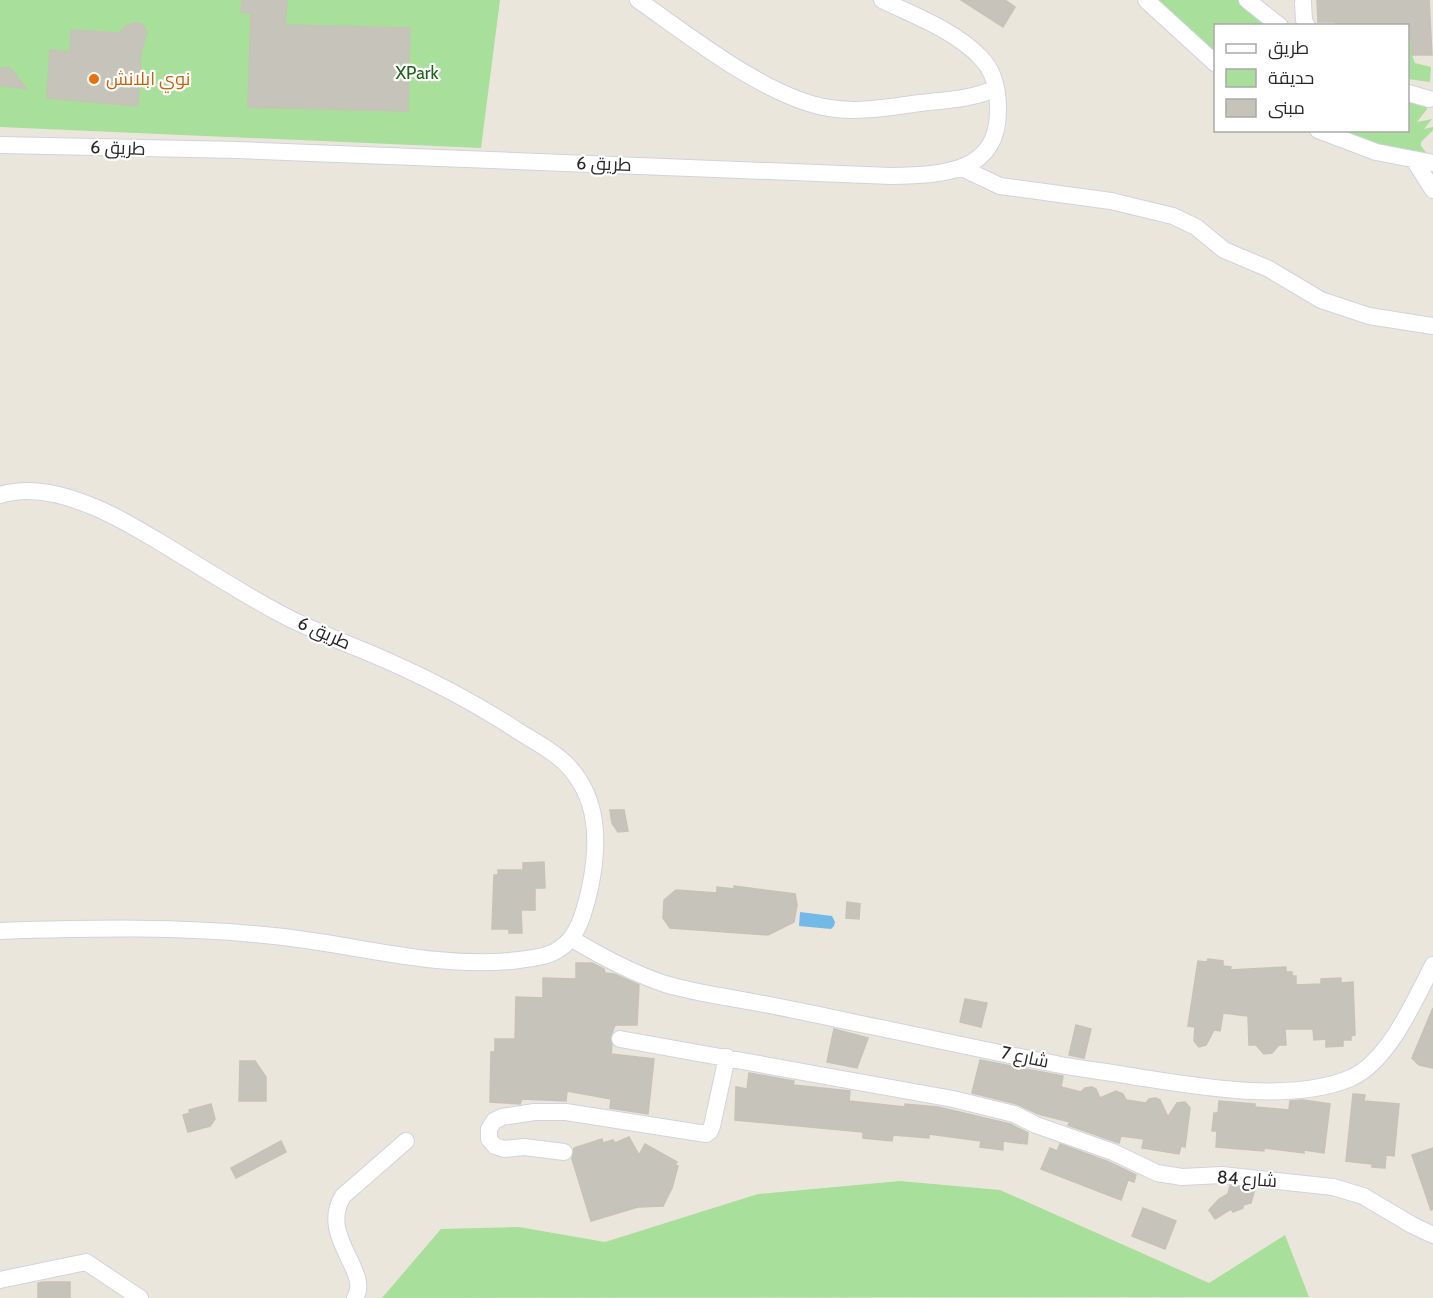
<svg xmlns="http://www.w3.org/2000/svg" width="1433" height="1298" font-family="Cabin,Cairo,sans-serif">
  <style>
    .green { fill: #a8df9a }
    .water { fill: #73b9e8 }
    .building { fill: #c6c3bb; stroke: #c6c2b5; stroke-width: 1.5 }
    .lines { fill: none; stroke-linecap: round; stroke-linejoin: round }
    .minor-casing { stroke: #d1d2e1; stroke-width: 18 }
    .minor { stroke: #fff; stroke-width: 16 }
    .food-dot { fill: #e8710a; stroke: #fff; stroke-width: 2 }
    .labels { text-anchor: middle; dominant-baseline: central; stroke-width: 4.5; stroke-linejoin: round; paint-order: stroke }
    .park-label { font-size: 18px; fill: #22621d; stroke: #fff }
    .food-label { font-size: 18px; fill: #c56008; stroke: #fff; text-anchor: start }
    .street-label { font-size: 18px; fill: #292929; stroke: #fff }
  </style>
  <rect width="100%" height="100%" fill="#ebe6db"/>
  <path class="green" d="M0,0H500L481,148L0,127Z
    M1154,0H1238L1273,25L1216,26L1215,56Z
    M1408,38H1412V55L1415,63L1431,67L1430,82L1408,79Z
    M1408,95L1423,98L1427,109L1417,122L1432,119L1424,129L1433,127V130L1421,142V146L1428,155L1357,140L1334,131L1408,130Z
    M900,1181L1000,1190L1209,1283L1285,1235L1309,1297L382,1298L441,1229L519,1227L605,1242L758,1194Z"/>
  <path class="water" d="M800,912L832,916L835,922L834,926L831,929L799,926Z"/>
  <path class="building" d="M242,0H287L285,25L410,28L408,111L248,107L251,13L241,12Z
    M961,0H1005L1015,7L1003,27Z
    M1317,0H1429L1432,55H1412V38H1407V26H1336V22H1318Z
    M134,23L142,24L147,32L141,52L138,106L47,98L50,50L70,52L71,30L119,33L126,26Z
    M0,68H10L27,89L0,85Z
    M610,810H624L628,831L618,832L612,823Z
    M544,862L545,888H535V910H521L522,933H509V929H492L494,875H498V870H523V863Z
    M734,886L795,894L797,905L794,922L768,935L670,928L663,918L664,900L676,890L717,893V887L734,889Z
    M847,902L860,904L859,919L846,918Z
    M1208,959L1223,961V966L1231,967L1230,970L1286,967V972H1292V976H1296V985L1321,984V979L1341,978V983L1353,982L1355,1035L1351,1036V1040H1343V1046L1326,1047V1039L1314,1040L1313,1029H1285L1286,1045H1279L1272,1053L1264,1054L1256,1045H1249L1248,1016L1223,1013L1220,1031L1214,1030L1206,1045L1199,1047L1194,1041L1195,1027L1188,1026L1198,961L1207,962Z
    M576,963H592L604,969L605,973L614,974L639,985L637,1025H615L610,1038L612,1045L611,1054L654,1059L648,1114L610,1108L611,1099L567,1091L566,1101L522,1099L520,1104L490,1102L491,1052H495V1039H515L516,997L543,998V978L576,979Z
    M965,999L987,1003L981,1027L960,1022Z
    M1433,1008V1068L1419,1065L1412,1058Z
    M1076,1025L1091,1029L1084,1058L1069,1055Z
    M834,1029L868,1038L857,1068L827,1062Z
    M980,1060L1063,1076L1061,1087L1081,1092L1085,1088L1092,1087L1096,1089L1100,1098L1116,1091L1123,1094L1126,1100L1146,1103L1149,1099L1156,1098L1160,1100L1168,1117L1177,1103L1185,1102L1190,1108L1185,1147L1181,1146L1179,1154L1142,1148L1144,1139L1121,1136L1119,1143L1068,1125L1070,1122L1038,1114L1017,1104L972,1093Z
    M240,1061H255L266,1077V1101H239Z
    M749,1073L794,1081L793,1085L850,1091L849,1101L905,1107V1104L938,1107L1010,1124L1028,1133L1027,1144L1003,1141V1150L980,1147L981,1141L929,1134V1138L893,1135L892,1141L863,1138V1132L735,1120L736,1087L747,1089Z
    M1353,1094L1365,1095L1364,1101L1399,1104L1394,1156L1386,1155L1385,1168L1372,1167V1164L1346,1161Z
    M1303,1100L1330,1104L1324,1153L1304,1150V1153L1264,1148V1151L1216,1147L1217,1131H1212L1214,1113H1218L1219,1101L1255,1104V1107L1289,1110L1290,1101Z
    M211,1104L215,1119L210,1126L188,1132L183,1115L190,1113L189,1110Z
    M629,1137L639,1155L645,1144L677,1162L675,1165L678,1166L672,1188L663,1206L638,1207L591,1221L572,1159L574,1148L602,1139L603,1143L613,1140L615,1143Z
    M281,1141L286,1152L236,1178L231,1168Z
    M1060,1144L1109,1162L1136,1175L1134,1182L1128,1180L1121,1200L1041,1169L1050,1148L1057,1151Z
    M1433,1148V1209L1431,1210L1412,1155Z
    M1230,1186L1255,1189L1251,1203L1243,1205V1208L1233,1212L1231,1209L1215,1219L1209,1210L1219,1199L1228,1194Z
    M1143,1208L1176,1221L1165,1249L1132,1236Z
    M43,1282H70V1298H38V1283Z"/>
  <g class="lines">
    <defs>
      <path id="minor" d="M638,0C690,36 767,98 829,108C858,113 891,107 920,103C945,100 974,99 996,88
        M1146,0L1216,64
        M1247,0L1280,26
        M1303,3L1304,20L1307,26
        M1408,93L1429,99
        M1318,130L1376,152L1433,163
        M0,145L238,150L891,176C941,175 999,174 998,109C998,90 994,71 981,58C956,31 915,16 882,0
        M1414,160L1433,190
        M962,168L1000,186L1111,201L1173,216L1196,227L1224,250L1269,269L1321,300L1369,316L1433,326
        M0,495C29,486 62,494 89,505C113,514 136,528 158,541C198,565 238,591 279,613C314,632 352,645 388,661C433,681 477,704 518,731C534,741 552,750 565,763C600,797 599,844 590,888C585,909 579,937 559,949C548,957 532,958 519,960C436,970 356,944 274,936C184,926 91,928 0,931
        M572,939C602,957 632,973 665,984C696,993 727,997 758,1003C791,1009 823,1016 856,1023C921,1036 986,1051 1051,1063C1077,1069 1104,1071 1131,1076C1195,1086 1289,1104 1351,1078C1389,1061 1414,1001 1433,965
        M620,1039L953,1099L1014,1114L1036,1125L1113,1152L1157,1173L1182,1177L1222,1175L1333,1187L1363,1196L1412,1225L1433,1235
        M564,1152L524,1147L504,1149L495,1146L489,1139V1129L494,1121L502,1117L534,1112H566L706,1134L710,1131L712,1126L727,1057
        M0,1280L86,1262L140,1298
        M355,1298C372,1272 318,1236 343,1196L406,1141"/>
    </defs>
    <use href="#minor" class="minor-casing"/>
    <use href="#minor" class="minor"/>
  </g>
  <circle class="food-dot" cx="94" cy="79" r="6"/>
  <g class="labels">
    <g class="park-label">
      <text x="417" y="73">XPark</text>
    </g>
    <g class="food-label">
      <text x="106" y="79">نوي ابلانش</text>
    </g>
    <g class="street-label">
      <text transform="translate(118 148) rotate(2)">طريق 6</text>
      <text transform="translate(604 164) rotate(2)">طريق 6</text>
      <text transform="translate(324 633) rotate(24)">طريق 6</text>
      <text transform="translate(1025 1057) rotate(12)">شارع 7</text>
      <text transform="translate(1247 1179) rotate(4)">شارع 84</text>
    </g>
  </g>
  <rect x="1214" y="24" width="195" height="108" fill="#ffffff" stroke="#a9a9a9" stroke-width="1.5"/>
  <rect x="1226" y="44" width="30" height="9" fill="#ffffff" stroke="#a9a9a9" stroke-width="1.5"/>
  <text x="1268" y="54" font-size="18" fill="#292929">طريق</text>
  <rect x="1226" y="69" width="30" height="18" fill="#a8df9a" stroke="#a9a9a9" stroke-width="1.5"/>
  <text x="1268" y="84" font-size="18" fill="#292929">حديقة</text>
  <rect x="1226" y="99" width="30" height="18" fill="#c6c3bb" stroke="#a9a9a9" stroke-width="1.5"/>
  <text x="1268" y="114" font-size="18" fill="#292929">مبنى</text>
</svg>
